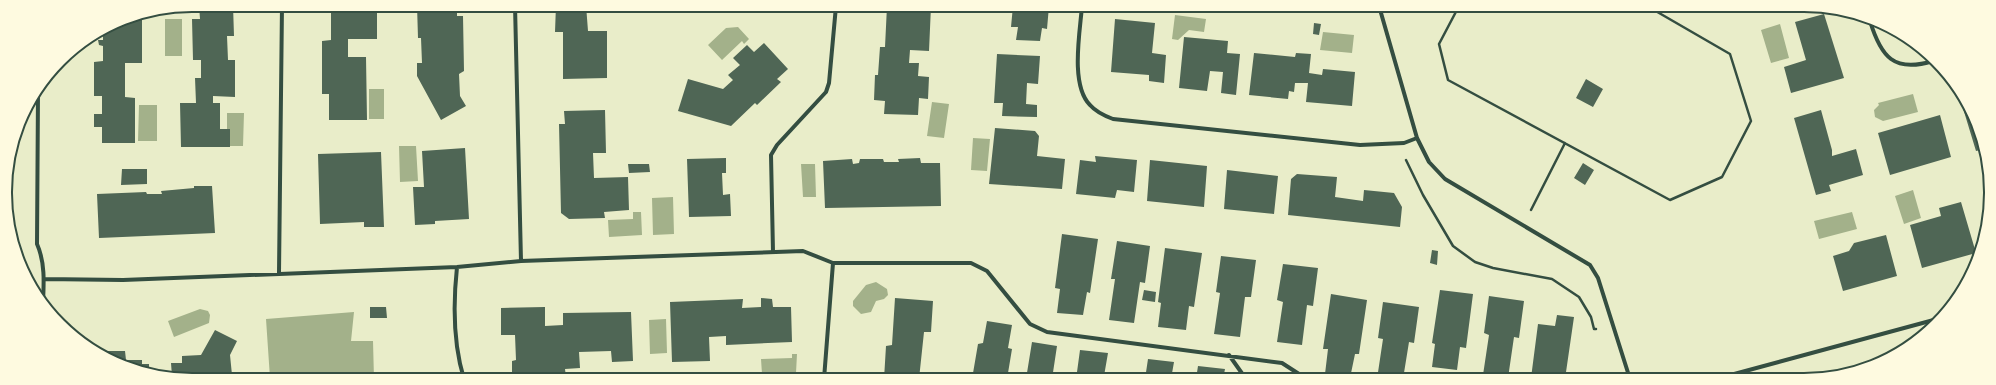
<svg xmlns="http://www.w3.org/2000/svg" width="1996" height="385" font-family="'Roboto Serif',serif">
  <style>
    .water { fill: #a3b18a }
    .building { fill: #4f6655 }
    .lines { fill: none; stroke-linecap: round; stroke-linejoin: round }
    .path { stroke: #344e41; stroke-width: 2.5 }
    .minor { stroke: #344e41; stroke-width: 4 }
    .rim { fill: none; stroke: #344e41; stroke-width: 2 }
  </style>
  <rect width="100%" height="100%" fill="#e9edc9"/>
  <path class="water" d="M1175,15L1206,19L1204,32L1189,30L1178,40L1172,39Z
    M165,19H182V56H165Z
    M1780,24L1789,58L1771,63L1761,30Z
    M738,27L749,39L744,44L742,41L722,60L708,45L726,28Z
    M1323,32L1354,35L1352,53L1320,50Z
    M369,89H384V119H369Z
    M1913,94L1918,112L1883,121L1875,117L1874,110L1879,105L1878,103Z
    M932,102L949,104L944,138L927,136Z
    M139,105H157V141H138Z
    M227,113H244L243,146H227Z
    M973,138L990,139L987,171L971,170Z
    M399,146H416L418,181L400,182Z
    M801,164H815L816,197H803Z
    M1913,190L1921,218L1904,224L1895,196Z
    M673,197L674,234L653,235L652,198Z
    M633,212H641L642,235L609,237L608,220L633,219Z
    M1852,212L1857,229L1819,239L1814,221Z
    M876,282L887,289L888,295L884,299L876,301L871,312L861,314L853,306V301L866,285Z
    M200,309L208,311L210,315L209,323L174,337L168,321Z
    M354,312L351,341H373L374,379L270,378L266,319Z
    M666,319L667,353L650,354L649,320Z
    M792,354H797L796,373L762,374L761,359L792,358Z"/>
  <path class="building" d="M199,5H233L234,36H227L228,60H235V97L213,96V103H220V129H230V147H181L180,103H196L195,78H201V60H193L192,19H200Z
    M325,5H377V39H348V57H366L367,120H329V94H322V41L331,40V7H325Z
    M417,5H457V16H463L464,71L459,74L460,96L466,106L441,120L417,76V63H422L421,38H418Z
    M556,5H586L588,31H607V78L563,79V32H555Z
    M887,6H931L929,51L910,50L909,63H919L918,76L929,77L928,99L919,98L918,115L884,114L885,101L874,100L875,75H878L880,47H885Z
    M1013,6H1049L1047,29L1042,28L1040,41L1016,40L1018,27H1011Z
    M1306,6H1317L1307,9Z
    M1824,14L1844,78L1791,93L1784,67L1806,60L1795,22Z
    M137,16H142V63H125V97L135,98V143H102V127H94V114H102V96H94V62L103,61V46L99,45L98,40H103V31L121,19Z
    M1115,19L1155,23L1152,53L1166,55L1164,83L1149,81V75L1111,72Z
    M1314,23L1321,24L1319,35L1313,34Z
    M1184,37L1228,41L1227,53L1240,54L1236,95L1221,93L1223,72L1210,71L1207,91L1179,88Z
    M764,43L788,69L777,79L781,82L757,105L755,103L731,126L678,111L688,79L723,89L733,80L728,75L740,65L733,58L747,45L754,52Z
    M1254,53L1295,57L1296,53L1311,54L1309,73L1322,75L1323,69L1355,72L1352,106L1306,102L1308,83H1295L1294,92L1289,91L1288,99L1249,95Z
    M997,54L1040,56L1038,84L1027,83L1026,104L1037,105V117L1002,116L1003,103H994Z
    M1586,79L1603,89L1593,107L1576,98Z
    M1962,105H1965L1985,144V149L1976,151Z
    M605,110L606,153H593L594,178L628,177L629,210L604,212L605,218L569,219L561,213L559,124H565L564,111Z
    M1821,110L1832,150V156L1856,149L1863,175L1829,185L1831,191L1816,195L1794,118Z
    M1940,115L1951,157L1890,175L1878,133Z
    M995,128L1035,131L1039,136L1037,156L1065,159L1062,189L989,184Z
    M465,148L469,219L435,221V224L415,225L413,187H424L422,151Z
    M381,152L384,227H364V222L320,224L318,154Z
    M1095,156L1137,160L1134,192L1117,190L1115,198L1076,194L1080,160L1096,162Z
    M726,158V173H722L723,195L730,194L731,216L689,217L687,159Z
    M920,158L921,163H940L941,206L825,208L823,161L852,159L853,164L859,163L860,159H883L884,162H899L898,159Z
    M1150,160L1207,166L1204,207L1147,201Z
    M1583,163L1594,170L1585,185L1574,178Z
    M628,164H649L650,172L629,173Z
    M122,169H147V184L121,185Z
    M1227,170L1278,176L1274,214L1224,209Z
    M1297,174L1337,177L1335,197L1363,201L1364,190L1394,193L1402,207L1400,227L1288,215L1291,179Z
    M194,186H212L215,233L99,238L97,194L146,192L147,194H162L161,191L194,188Z
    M1961,202L1976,253L1922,268L1910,225L1941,216L1939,208Z
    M1062,234L1098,239L1090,293L1087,292L1083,315L1057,313L1060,289L1055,288Z
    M1886,235L1897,276L1843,291L1833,256L1849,251L1854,243Z
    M1117,241L1150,246L1145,283L1140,282L1134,323L1109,320L1115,279H1111Z
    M1165,248L1202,253L1194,307L1189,306L1186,330L1158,327L1161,303L1158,302Z
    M1432,250L1438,251L1437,265L1430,263Z
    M1221,256L1256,260L1251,297H1245L1240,337L1214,334L1220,293L1216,292Z
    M1283,264L1318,268L1313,306L1307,305L1302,345L1277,342L1283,302L1277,300Z
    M1144,290L1156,292L1155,302L1142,300Z
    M1440,290L1473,294L1466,348L1460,347L1457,370L1432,367L1435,344L1432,343Z
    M1331,294L1367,300L1359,354H1355L1350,378L1325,374L1328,349H1323Z
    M1489,296L1524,301L1519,338L1514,337L1508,378L1483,375L1489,335L1484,333Z
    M761,298L772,299L773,307H791L792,342L726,345V336L709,337L710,361L672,362L670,302L743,299L742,308L761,307Z
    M895,298L933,301L931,332H924L919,379H884L886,346L892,345Z
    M1383,302L1419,307L1414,343L1409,342L1403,379H1377L1383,339L1378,338Z
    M370,307H386L387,318H370Z
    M545,307V326L563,325V313L631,312L633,361L612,362L611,351L579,352L580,368L565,369L566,377L512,379V361L516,360L515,335H501V308Z
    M1557,315L1574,317L1565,379L1531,378L1538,324L1555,326Z
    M987,321L1012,325L1008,348L1012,349L1007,379H972L978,344L983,343Z
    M215,330L237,341L230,355L232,375L214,376V378H182V375L172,376L171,363H182V356L201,355Z
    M1032,342L1057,346L1052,379H1026Z
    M1080,350L1108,353L1104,376L1109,377V379H1072L1073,372H1077Z
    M103,351H125L126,360H142V364H149V373L109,361L103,355Z
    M1148,359L1174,362L1171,379H1145Z
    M1198,366L1225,369L1223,379H1196Z"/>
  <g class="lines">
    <path class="path" d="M1459,6L1439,44L1448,80L1670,200L1722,177L1751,121L1730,54L1647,6
      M1406,160L1423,195L1453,246L1475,262L1493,268L1552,279L1579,297L1591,317L1594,329H1596
      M1531,210L1565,143"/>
    <path class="minor" d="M515,5L521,261
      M1082,6C1080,32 1070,85 1090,105C1096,112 1105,116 1113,119L1360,145L1404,143L1417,138
      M1379,6L1417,138L1429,162L1445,179L1590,265L1598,278L1630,379
      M1870,21C1881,57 1894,73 1933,61
      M38,92L37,244C45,262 44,282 43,302
      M773,252L771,155L777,145L826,92L829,83L836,6
      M457,267C453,304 453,343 464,379
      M279,273L282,5
      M44,279L123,280L457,267L521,261L803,251L833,263H971L987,271L1030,324L1047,332L1282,363L1299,374L1301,379
      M1229,355L1246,379
      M824,379L833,263
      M1712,380L1941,318"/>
  </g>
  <path d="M0 0H1996V385H0ZM192 12H1804A180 180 0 0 1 1984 192V193A180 180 0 0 1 1804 373H192A180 180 0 0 1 12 193V192A180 180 0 0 1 192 12Z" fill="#fefae0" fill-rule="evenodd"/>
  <path class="rim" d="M192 12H1804A180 180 0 0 1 1984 192V193A180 180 0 0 1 1804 373H192A180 180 0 0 1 12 193V192A180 180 0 0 1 192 12Z"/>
</svg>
